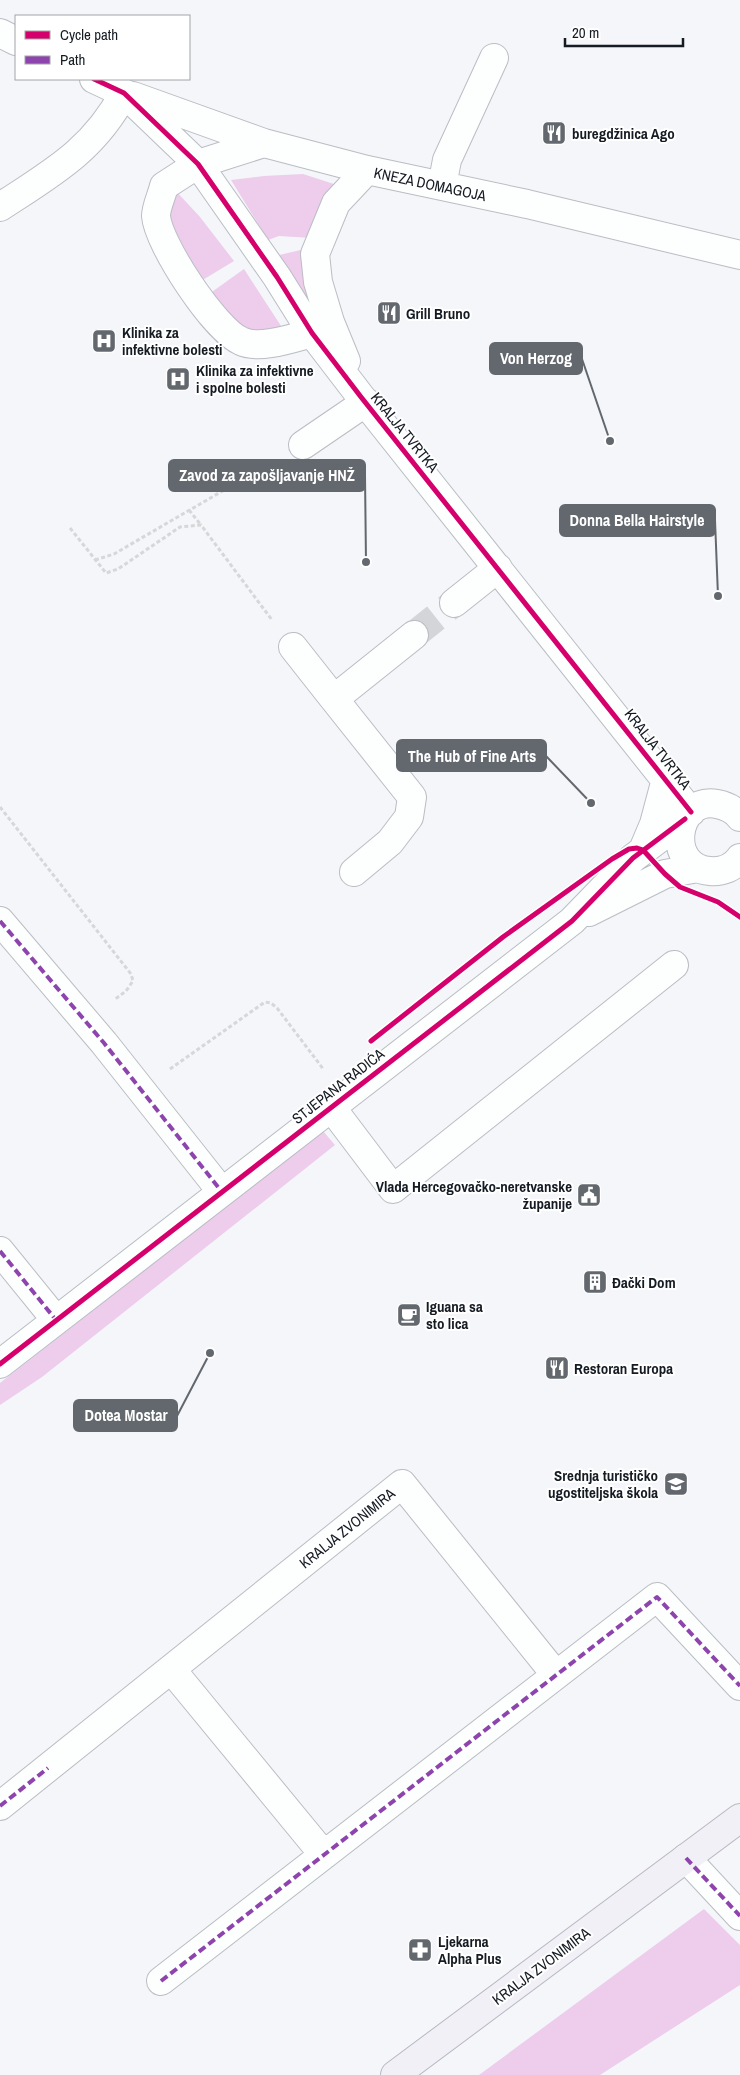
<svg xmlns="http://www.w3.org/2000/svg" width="740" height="2075" font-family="'Archivo Narrow',sans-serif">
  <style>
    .green { fill: #edccec }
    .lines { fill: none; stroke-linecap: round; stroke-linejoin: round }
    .minor-tunnel { stroke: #d3d5d9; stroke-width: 28; stroke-dasharray: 28 14; stroke-linecap: butt }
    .minor-casing { stroke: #babdc3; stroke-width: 30 }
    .major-casing { stroke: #b9b8c3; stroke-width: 30 }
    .path { stroke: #d7d7d9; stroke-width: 3; stroke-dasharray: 4 2.5; stroke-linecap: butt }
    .minor { stroke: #fdfefe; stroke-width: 28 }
    .major { stroke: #f1f0f6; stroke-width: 28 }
    .quiet { stroke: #8e44ad; stroke-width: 4; stroke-dasharray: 8 4; stroke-linecap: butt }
    .cycleway-casing { stroke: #fff; stroke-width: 8 }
    .cycleway { stroke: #d6006c; stroke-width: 5 }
    .labels { text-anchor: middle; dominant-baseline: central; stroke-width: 4; stroke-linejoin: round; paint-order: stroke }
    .poi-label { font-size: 15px; font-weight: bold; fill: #151b23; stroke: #fff; text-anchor: start }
    .street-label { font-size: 15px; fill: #151b23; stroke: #fff }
    .leader { fill: none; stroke: #63686e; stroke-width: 2 }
    .callout-dot { fill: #63686e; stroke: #fff; stroke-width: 2 }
    .callout { fill: #63686e; stroke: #63686e; stroke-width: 2 }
    .callout-label { font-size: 16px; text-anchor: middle; font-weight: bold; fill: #fff }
  </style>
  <rect width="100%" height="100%" fill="#f4f6f9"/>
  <path class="green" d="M303,174L337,185L312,238L279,236L268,240L231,180L264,176Z
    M175,190L200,217L234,261L201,281L167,227Z
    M309,248L312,308L275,256Z
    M244,269L283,329L245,330L209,294Z
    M323,1131L335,1145L42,1377L0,1405V1383Z
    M704,1909L740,1945V1985L600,2075H479Z"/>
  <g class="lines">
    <path class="minor-tunnel" d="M414,635L454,603"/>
    <defs>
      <path id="minor" d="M0,33L16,41
        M94,79L124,93L198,164L277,277L312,333L361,397L691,812
        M133,96L264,143L367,170L527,204L740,255
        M264,143L198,164L164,186C162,195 156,207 156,216C158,244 215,330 241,341C259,350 293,338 312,333
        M442,186L447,160L494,58
        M0,207C52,173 94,150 124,93
        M346,361L330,322L318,282L315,254L336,203L367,170
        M303,445L366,402
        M454,603L498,568
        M293,647L334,699
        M740,817C734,809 727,806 717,804C674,796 665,868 710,871C722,872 733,868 740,858
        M643,850L654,824L666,779
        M354,872L390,842L409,817L412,797L334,699L414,635
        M589,912L665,874L698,868
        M0,921L104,1043L222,1192
        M331,1107L393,1189L674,965
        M0,1251L56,1320
        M0,1364L572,921L633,858L685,819
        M171,1669L324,1855
        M0,1806L402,1484L556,1675
        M686,1858L740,1916
        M161,1981L657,1597L740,1686"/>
      <path id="major" d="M395,2075L740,1818"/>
    </defs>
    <use href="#minor" class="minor-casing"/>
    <use href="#major" class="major-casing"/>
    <path class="path" d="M189,510L201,525
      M70,528L106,573L118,569L180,527L201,525L272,620
      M95,560L114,554L274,461
      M0,807L131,974L133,981L126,991L114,1000
      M170,1069L265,1002L271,1003L277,1008L324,1070"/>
    <use href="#minor" class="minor"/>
    <use href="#major" class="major"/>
    <path class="quiet" d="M0,921L104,1043L222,1192
      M0,1251L56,1320
      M0,1806L48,1768
      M686,1858L740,1916
      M161,1981L657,1597L740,1686"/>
    <defs>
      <path id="cycleway" d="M94,79L124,93L198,164L277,277L312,333L361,397L691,812
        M371,1041L503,937L612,859L629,849L637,848L643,850L665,874L680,887L718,902L740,917
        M0,1364L572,921L633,858L685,819"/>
    </defs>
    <use href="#cycleway" class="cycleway-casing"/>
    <use href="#cycleway" class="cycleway"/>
  </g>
  <defs>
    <symbol id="restaurant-square" viewBox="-11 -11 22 22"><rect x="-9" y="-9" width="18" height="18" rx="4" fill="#63686e" stroke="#fff"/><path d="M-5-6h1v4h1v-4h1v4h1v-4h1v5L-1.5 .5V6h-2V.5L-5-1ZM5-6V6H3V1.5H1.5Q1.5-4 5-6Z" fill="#fff"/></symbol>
    <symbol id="hospital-square" viewBox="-11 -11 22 22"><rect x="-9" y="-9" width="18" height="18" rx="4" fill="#63686e" stroke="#fff"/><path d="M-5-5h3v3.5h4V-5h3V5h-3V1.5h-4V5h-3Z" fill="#fff"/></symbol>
    <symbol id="civic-square" viewBox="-11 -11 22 22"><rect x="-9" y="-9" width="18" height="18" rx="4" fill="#63686e" stroke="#fff"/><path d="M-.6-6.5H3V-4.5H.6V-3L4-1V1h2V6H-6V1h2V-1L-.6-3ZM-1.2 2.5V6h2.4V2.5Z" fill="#fff"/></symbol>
    <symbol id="building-square" viewBox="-11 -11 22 22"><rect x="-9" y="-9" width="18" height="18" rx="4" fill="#63686e" stroke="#fff"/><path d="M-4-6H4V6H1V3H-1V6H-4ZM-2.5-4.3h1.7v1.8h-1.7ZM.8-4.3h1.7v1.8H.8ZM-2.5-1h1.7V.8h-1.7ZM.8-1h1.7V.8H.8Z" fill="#fff"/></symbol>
    <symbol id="cafe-square" viewBox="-11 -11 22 22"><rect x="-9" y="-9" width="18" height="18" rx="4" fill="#63686e" stroke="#fff"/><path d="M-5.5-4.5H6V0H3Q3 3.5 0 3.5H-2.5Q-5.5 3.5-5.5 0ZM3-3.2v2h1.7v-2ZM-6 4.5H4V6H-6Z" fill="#fff"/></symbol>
    <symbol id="school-square" viewBox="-11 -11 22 22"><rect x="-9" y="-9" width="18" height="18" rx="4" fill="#63686e" stroke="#fff"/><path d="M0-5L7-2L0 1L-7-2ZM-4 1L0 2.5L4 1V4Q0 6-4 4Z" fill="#fff"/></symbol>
    <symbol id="pharmacy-square" viewBox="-11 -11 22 22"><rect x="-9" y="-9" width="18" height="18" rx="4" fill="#63686e" stroke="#fff"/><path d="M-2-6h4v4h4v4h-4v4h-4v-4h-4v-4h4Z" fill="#fff"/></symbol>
  </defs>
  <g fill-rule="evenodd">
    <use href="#restaurant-square" x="540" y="119" width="28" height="28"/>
    <use href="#restaurant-square" x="375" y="299" width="28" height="28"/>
    <use href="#hospital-square" x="90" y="327" width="28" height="28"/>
    <use href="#hospital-square" x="164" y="365" width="28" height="28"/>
    <use href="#civic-square" x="575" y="1181" width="28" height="28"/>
    <use href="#building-square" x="581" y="1268" width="28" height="28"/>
    <use href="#cafe-square" x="395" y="1301" width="28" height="28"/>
    <use href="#restaurant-square" x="543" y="1354" width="28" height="28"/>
    <use href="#school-square" x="662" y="1470" width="28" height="28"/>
    <use href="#pharmacy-square" x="406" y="1936" width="28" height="28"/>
  </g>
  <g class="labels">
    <g class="poi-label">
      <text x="572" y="133">buregdžinica Ago</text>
      <text x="406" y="313">Grill Bruno</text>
      <text x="122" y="332">Klinika za<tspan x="122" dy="17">infektivne bolesti</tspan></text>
      <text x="196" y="370">Klinika za infektivne<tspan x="196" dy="17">i spolne bolesti</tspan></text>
      <text x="572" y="1186" text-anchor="end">Vlada Hercegovačko-neretvanske<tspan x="572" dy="17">županije</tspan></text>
      <text x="612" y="1282">Đački Dom</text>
      <text x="426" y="1306">Iguana sa<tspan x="426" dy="17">sto lica</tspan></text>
      <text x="574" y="1368">Restoran Europa</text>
      <text x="658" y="1475" text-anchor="end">Srednja turističko<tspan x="658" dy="17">ugostiteljska škola</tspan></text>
      <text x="438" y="1941">Ljekarna<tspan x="438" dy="17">Alpha Plus</tspan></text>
    </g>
    <g class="street-label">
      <text transform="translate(430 184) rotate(12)">KNEZA DOMAGOJA</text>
      <text transform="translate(405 432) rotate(51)">KRALJA TVRTKA</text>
      <text transform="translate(658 749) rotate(52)">KRALJA TVRTKA</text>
      <text transform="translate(338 1086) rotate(-38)">STJEPANA RADIĆA</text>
      <text transform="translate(347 1528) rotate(-39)">KRALJA ZVONIMIRA</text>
      <text transform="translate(541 1966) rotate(-37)">KRALJA ZVONIMIRA</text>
    </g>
  </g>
  <path class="leader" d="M610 441L582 359M366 562L365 475M718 596L715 520M591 803L546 756M210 1353L177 1416"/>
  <g class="callout-dot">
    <circle cx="610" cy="441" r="5"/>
    <circle cx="366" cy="562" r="5"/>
    <circle cx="718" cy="596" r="5"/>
    <circle cx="591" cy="803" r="5"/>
    <circle cx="210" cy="1353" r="5"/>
  </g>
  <g class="callout">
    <rect x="490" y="343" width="92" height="31" rx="5"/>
    <rect x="169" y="460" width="196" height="31" rx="5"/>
    <rect x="560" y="505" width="155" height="31" rx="5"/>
    <rect x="397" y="740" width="149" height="31" rx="5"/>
    <rect x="74" y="1400" width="103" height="31" rx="5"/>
  </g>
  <g class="callout-label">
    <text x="536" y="364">Von Herzog</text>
    <text x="267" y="481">Zavod za zapošljavanje HNŽ</text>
    <text x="637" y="526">Donna Bella Hairstyle</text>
    <text x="472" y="762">The Hub of Fine Arts</text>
    <text x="126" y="1421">Dotea Mostar</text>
  </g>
  <rect x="15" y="15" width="175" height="65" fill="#ffffff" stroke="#a1a4a7"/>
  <rect x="25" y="31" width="25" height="8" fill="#d6006c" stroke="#a1a4a7"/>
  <text x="60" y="40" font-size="15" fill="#151b23">Cycle path</text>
  <rect x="25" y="56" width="25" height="8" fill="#8e44ad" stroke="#a1a4a7"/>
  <text x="60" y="65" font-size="15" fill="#151b23">Path</text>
  <path d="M565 38v8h118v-8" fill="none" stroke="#151b23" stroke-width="2.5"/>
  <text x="572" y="38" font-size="15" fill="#151b23" stroke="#ffffff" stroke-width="4" paint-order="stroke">20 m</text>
</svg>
